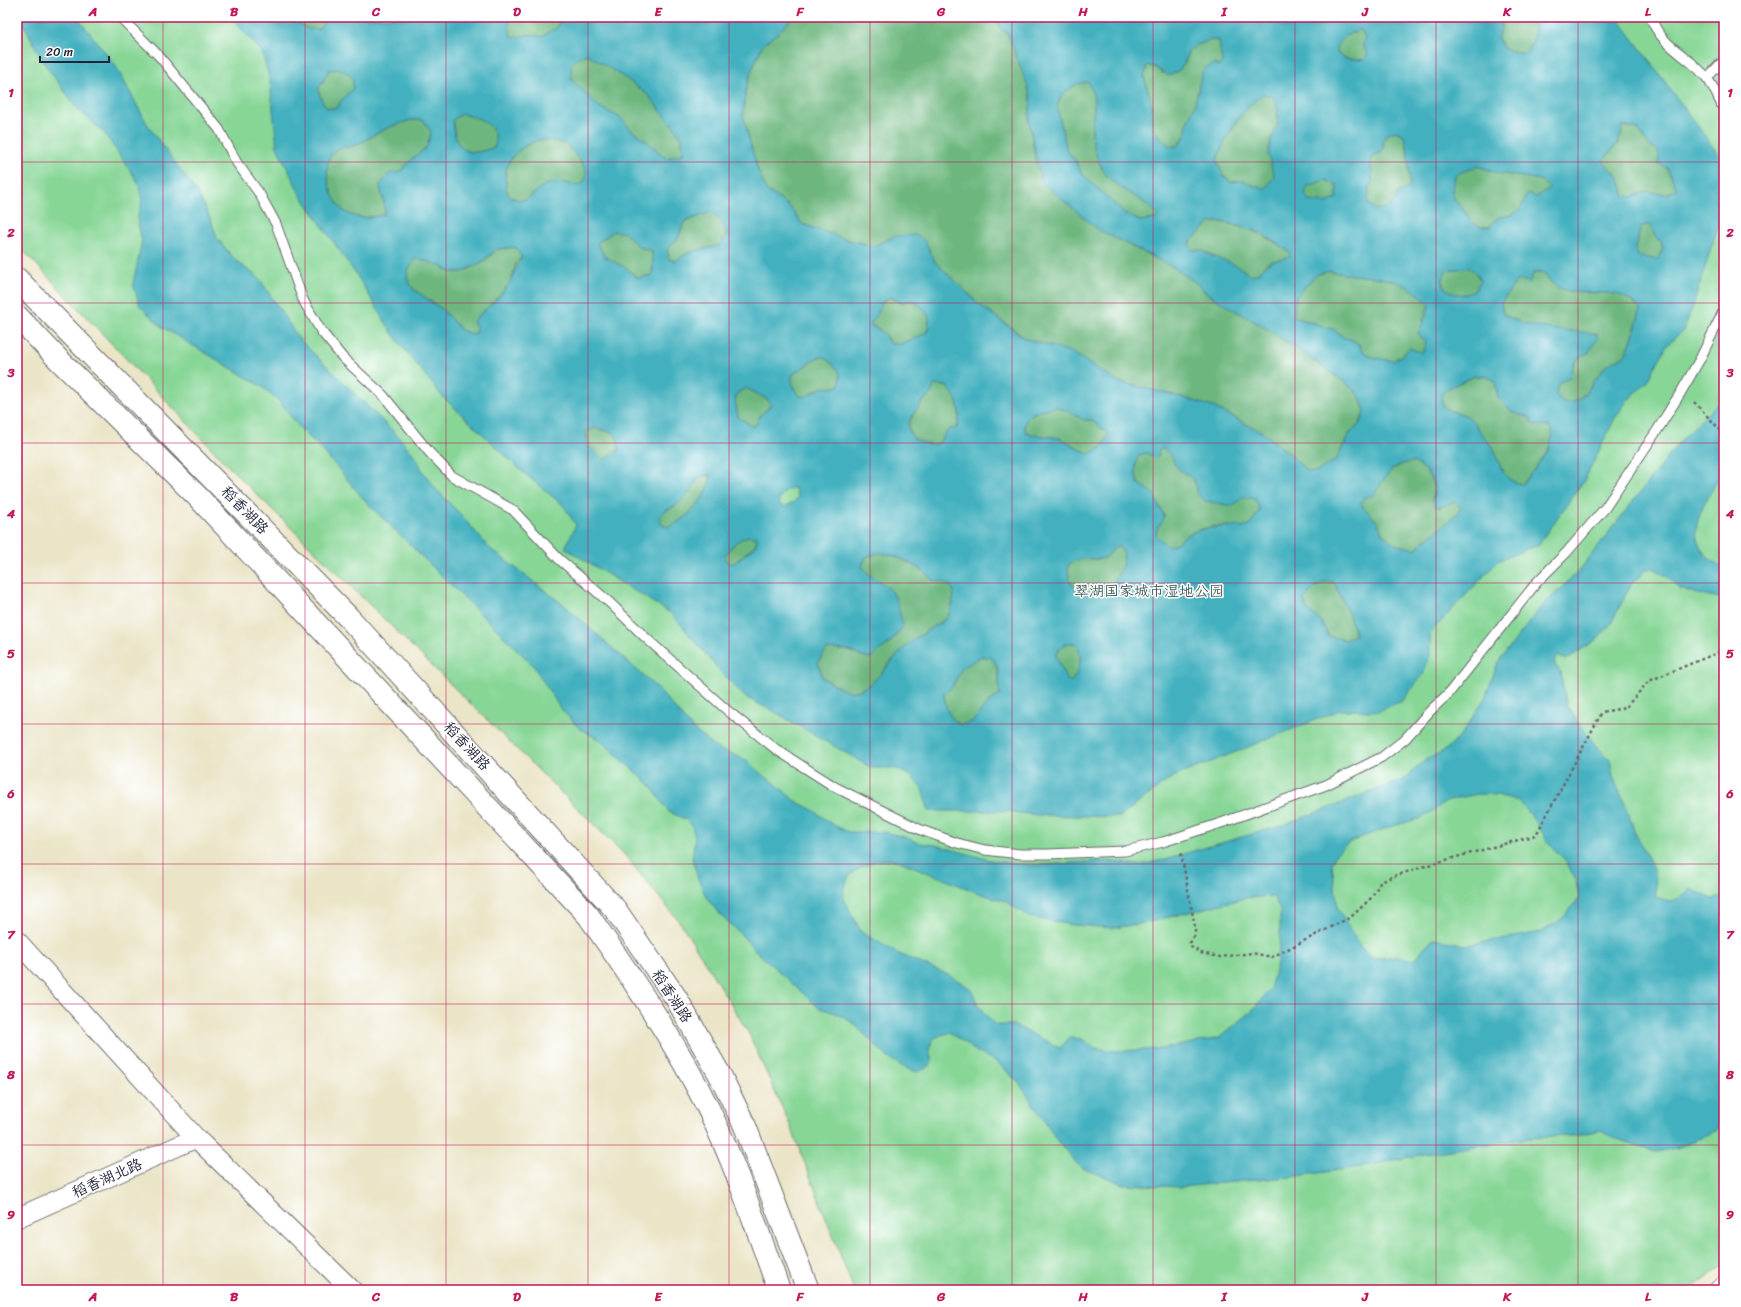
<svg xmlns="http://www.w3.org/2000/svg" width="1741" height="1307" font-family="Sriracha,'LXGW WenKai TC',sans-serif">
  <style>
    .green { fill: #87d696; stroke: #547c68 }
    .forest { fill: #6db77f; stroke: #486c5d }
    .water { fill: #42b0bf; stroke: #32697d; fill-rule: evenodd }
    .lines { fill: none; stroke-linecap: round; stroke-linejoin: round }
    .lane-casing { stroke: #68666c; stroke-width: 11 }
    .street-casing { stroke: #68666c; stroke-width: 21 }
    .secondary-casing { stroke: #68666c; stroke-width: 24 }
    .path { stroke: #68666c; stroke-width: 2.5; stroke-dasharray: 3 3; stroke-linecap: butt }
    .lane { stroke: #fff; stroke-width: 9 }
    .street { stroke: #fff; stroke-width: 19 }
    .secondary { stroke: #fff; stroke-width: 22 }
    .grid { fill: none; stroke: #c2185b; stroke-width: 1; stroke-opacity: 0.55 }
    .labels { text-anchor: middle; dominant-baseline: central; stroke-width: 3; stroke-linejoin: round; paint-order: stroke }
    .street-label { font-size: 15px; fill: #22223b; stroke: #fff }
    .park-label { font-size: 15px; fill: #45615b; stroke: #fff }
    .neatline { fill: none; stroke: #c2185b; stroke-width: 1.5 }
    .grid-label { font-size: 13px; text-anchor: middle; font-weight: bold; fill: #c2185b }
  </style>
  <rect width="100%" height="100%" fill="#fff"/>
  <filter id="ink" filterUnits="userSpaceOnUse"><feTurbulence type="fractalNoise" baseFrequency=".025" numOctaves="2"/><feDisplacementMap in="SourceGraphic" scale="8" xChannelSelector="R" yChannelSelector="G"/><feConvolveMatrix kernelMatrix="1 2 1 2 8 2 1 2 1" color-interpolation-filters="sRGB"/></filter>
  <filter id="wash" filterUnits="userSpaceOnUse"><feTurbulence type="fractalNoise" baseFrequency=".012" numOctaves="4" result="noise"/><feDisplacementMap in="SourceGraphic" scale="16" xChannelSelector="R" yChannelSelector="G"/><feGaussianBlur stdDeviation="0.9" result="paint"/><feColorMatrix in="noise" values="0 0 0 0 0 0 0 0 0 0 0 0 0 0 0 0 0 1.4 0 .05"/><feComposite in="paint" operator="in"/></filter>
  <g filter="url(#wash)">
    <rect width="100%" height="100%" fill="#ebe5c8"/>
    <path class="green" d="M17,17H1724V1264L1690,1290H854L790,1125L748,1032L682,925L623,853L231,469L17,244Z"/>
    <path class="forest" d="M297,17H328L319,29C311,31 297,27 297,17Z
      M508,17H558L560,21L557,28L548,32L542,37C528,32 524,38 511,37Z
      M793,17H998L1000,19L999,27L1008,34L1028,87L1031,99L1029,121L1037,169L1099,230L1171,266L1194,281L1209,295L1274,333L1346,383L1359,395L1365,411L1359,425L1350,433L1336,460L1316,472H1307L1291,455L1262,432L1213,407L1174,395L1118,382L1071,352L1027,339L981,306L935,262L926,243L895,236L873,246L848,240L802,224L789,206L766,190L758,171L743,116L745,93L751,72L762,46L780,31Z
      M1501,17H1529C1538,31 1535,42 1525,54L1504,49L1497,38L1501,28Z
      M1361,29L1365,38L1363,45L1368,55L1363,60L1344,58L1338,54L1336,46L1347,35Z
      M1211,40H1219L1222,62L1219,66L1202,72L1195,105L1187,123L1185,136L1178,146H1170L1159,137L1152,126L1151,101L1144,77L1147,65L1155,67L1162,73L1185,64L1188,52L1197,45Z
      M587,54L627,79L649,96L682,137L683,154L666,158L645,140L630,129L621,118L598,106L572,80L570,64L577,58Z
      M338,69L345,71L353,78V88L340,102L338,108H327L322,101L318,90L329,70Z
      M1088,82C1098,101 1093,108 1092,127C1092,142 1095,155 1102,168C1114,191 1145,196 1158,216L1155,219L1140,221L1124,213L1081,173L1075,160L1067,151L1057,107L1061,96L1068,90L1077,84Z
      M1262,94L1273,96L1278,110V124L1271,140L1274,177L1266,188L1256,187L1244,181L1231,182L1223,175L1217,160L1223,143L1248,105Z
      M461,114C481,117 499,124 495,147C489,149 482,152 476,152C458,154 453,134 453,120Z
      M411,120H423L431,132L427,147L412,159L400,172L380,185L384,202L385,214C373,217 361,220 349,214C332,206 321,171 331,155C336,146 347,148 355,145C364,142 372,136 379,132C389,127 400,123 411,120Z
      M1622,126L1638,129L1648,143L1656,148L1677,189C1667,195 1660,195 1649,191L1632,197L1624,195C1623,188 1621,180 1616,174C1610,169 1607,167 1603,160L1618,143Z
      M1395,131L1403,134C1409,147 1409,171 1410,187L1398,193C1395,206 1388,208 1376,210L1368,204L1369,189L1372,181L1371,158L1383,150V141L1386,135Z
      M538,140C547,140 557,140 566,145C569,147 572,151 575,154C583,164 593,177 579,186C568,183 559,181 548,185C530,190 531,209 508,195C500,166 511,151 538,140Z
      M1477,166L1499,173L1542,180L1550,189L1536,197L1527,195C1525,199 1523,206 1520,210C1510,220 1497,211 1490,227H1480L1470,221C1461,197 1445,206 1456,174Z
      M1325,180L1337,185V198L1327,203L1310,201L1305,193L1308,186Z
      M711,212L721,221L727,233L721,245L688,253L676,261L669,259L667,250L678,238L684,222Z
      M1211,222C1243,223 1263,234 1289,252L1291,254L1290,257L1267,263L1257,274L1249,275C1237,263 1229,265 1216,258C1208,253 1203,249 1193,250L1189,247L1190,242L1195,235Z
      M1650,224L1656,238L1661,241L1663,248L1659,259L1645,258L1638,256L1635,248L1641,227Z
      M614,231L625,233L639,247L652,251L653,265L652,275L638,278L626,268L605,257L597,243Z
      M515,247L522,257L516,263L511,281L476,327V333L470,334L460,329L442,309L414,290L407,279L408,270L416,258L441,266L451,272H463L483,262L497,249Z
      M1468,267C1475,270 1477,274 1480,281C1478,284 1477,288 1475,290C1464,299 1442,294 1442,279L1447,270C1455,268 1459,270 1468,267Z
      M1329,271C1371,281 1393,269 1429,303L1423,319L1426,343L1422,353L1409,348L1404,354L1393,361L1371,357L1363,351L1359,344L1351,339L1344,338L1335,330L1294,317L1296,296L1316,275Z
      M1533,273H1545C1558,302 1599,287 1622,296C1630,299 1635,304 1640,309C1638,319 1631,345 1626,353C1623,358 1611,362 1606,366C1592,378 1577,420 1555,395C1557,385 1560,380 1570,376C1572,363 1577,358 1589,352L1592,346L1598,339L1581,332H1568L1533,326L1517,322L1503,314L1501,303L1517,279Z
      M890,297L902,303L911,300C925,308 934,316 926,333L901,344H891L881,330L872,326L871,323L879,311L882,302Z
      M818,357H824C834,366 844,370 839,386C831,388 820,388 813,391C811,392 810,395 809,396C796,402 791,383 792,375Z
      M1474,376H1484L1495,380L1498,398L1520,416L1530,417L1533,425L1549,426L1554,434L1548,451L1523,484C1500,481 1502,465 1493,448C1487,440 1479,432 1474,423C1466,408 1441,418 1441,396L1446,389Z
      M940,384C958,388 962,413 957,428L949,429L937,445C928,444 916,443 912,435C901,417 928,401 934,385Z
      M746,388L767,399L771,404L766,411L761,414L756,425L752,426L738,417L735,401L737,393Z
      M1055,407L1068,411L1084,420H1091L1109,434L1103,446L1089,454L1060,438L1035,435L1026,432C1019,415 1042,409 1055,407Z
      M597,428L614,433L618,439L619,450L603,460L588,445L586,431Z
      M1164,448L1172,454L1178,468L1190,475L1196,485L1233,506L1243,497L1255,499L1260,510L1248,528C1229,525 1203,524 1186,536C1177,542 1179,544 1167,546L1156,535L1157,528L1164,516L1153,493L1138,483C1135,473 1134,465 1139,455L1146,453L1155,457L1159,456L1158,453L1160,449Z
      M1413,462C1428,468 1436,483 1432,499L1439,507L1454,502L1461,507L1456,515L1415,549L1394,544L1382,533L1378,523L1361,504L1364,497L1373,495C1386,478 1389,465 1413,462Z
      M712,475C707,498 690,518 668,527L661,524L660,518L663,512C683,503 689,494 700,476Z
      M749,536L757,538L755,545L733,564L726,562L725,555C732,545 738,539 749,536Z
      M1118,545L1124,554L1122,566L1114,583L1099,586L1088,594L1082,595C1072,586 1067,579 1068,565C1085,552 1097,564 1107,556C1112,553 1112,548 1118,545Z
      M878,553L892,555L906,561L922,570L932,580L944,582L954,590L953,605L947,618L929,629L889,663L875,682L857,691L847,692L822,677L818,662L827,649L847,650L861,656L870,658L891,642L881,582L866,574L862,566L866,557Z
      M1324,582H1334L1343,603L1347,608L1355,635L1345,640L1328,636L1321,621L1306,610L1303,599L1315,587Z
      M1068,643H1076C1084,655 1080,672 1071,682L1066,679L1056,655L1061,647Z
      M982,656L992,658C1001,671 997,679 1000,694L987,704L973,721L961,725C949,718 945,709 944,694L952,687L962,668Z"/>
    <path class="water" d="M20,17H77L114,63L149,127L197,192L211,220L217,238L236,261L259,278L299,339L396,434L416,457L422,470L435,488L463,517L488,547L564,605L656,687L693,729L718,749L747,760L760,773L775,783L795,801L813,810L832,824L848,832H884L905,837L919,843L936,845L990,860L1017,864L1040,865L1104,861L1139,865L1165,860L1193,851L1284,825L1402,780L1426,760L1445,750L1458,739L1485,698L1498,662L1541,607L1578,572L1680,441L1724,397V474L1718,479C1699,514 1678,543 1724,568V602L1718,597H1709L1680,589L1669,578L1653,568L1645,570L1640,577L1633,581L1610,625L1600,637L1566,660L1558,655L1554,661L1556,666L1560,671L1567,707L1597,747L1610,759L1613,777L1628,811L1635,834L1655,871L1656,897C1677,904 1675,900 1691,889L1713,899L1724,897V1117L1716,1131L1677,1148L1656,1152L1617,1140L1602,1130L1570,1136L1528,1138L1424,1154L1360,1167L1290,1177L1179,1187L1124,1184L1080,1167L1059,1142L1019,1083L997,1062L977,1052L950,1032L934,1038L929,1049L932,1063L926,1068L918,1072L905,1068L887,1057L852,1022L833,1012L819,1008L756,951L735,928L719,914L707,898L698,879L692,858L695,837L692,826L685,819L669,812L650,785L601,741L579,728L560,708L533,665L367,503L325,453L299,427L279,401L261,386L162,327L140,306L133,284L142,241L137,219L142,201L138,182L105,134L75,106L42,60ZM1478,794L1497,795L1519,801L1534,819L1550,845L1566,861L1576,881L1579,898L1564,917L1542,932L1466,945L1434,939L1425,946L1415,960L1398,957L1371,958L1360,946L1338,909L1332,864L1336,854L1344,846L1352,841L1392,826L1422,818L1449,800ZM878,860H897L981,894L1005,901L1029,917L1072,925L1114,928L1150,922L1245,898L1273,896L1280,909V936L1277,963L1270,989L1251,1012L1219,1038L1161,1049L1115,1051L1095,1048L1082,1039L1069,1038L1060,1048L1014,1025H995L979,1007L971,989L951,976L899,954L861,932L844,899V888L849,876L861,867Z
      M231,17H297C297,27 311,31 319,29L328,17H508L511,37C524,38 527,31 542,37L548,32L557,28L560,21L558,17H793L780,31L762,46L751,72L745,93L743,116L758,171L766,190L789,206L802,224L848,240L873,246L895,236L918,235L926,243L935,262L981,306L1026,339L1071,352L1118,382L1174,395L1213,407L1262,432L1291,455L1307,472H1316L1336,460L1350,433L1359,425L1365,411L1359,395L1346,383L1274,333L1209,295L1194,281L1171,266L1099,230L1042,183L1029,121L1031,99L1028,87L1008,34L999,27L1000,19L998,17H1062L1071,21L1088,17H1501V28L1497,38L1504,49L1524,54C1535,42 1538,31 1529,17H1617L1719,155L1724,177V202L1722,213L1692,309L1683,331L1668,344L1647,382L1627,401L1615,418L1585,479L1538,545L1498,561L1430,633V655L1423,675L1402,701L1379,711L1340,710L1171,778L1120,817L1038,815L1006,811H929L922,789L910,775L894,768H872L775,712L745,697L719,670L672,614L565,548L576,525L563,505L525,474L441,395L394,336L358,277L300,194L277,147L270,81L262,52ZM1361,29L1365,38L1363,45L1368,55L1363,60L1344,58L1338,54L1336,46L1347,35ZM1211,40H1219L1222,62L1219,66L1215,64L1208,66L1202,72L1195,105L1187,123L1185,136L1178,146H1170L1159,137L1152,126L1151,101L1144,77L1147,65L1155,67L1169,76C1181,71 1185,65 1188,52L1197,45ZM587,54L627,79L649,96L682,137L683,154L666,158L645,140L630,129L621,118L598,106L572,80L571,64L577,58ZM338,69L345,71L353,78V88L340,102L338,108H327L322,101L318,90L329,70ZM1088,82C1098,99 1093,110 1092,127C1092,142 1095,155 1102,168C1113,191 1145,196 1158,216L1155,219L1140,221L1124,213L1081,173L1075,160L1067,151L1057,107L1061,96L1068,90L1077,84ZM1263,94L1273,96L1278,110V124L1271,140L1268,154L1274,177L1266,188L1256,187L1244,181L1231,182L1223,175L1217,160C1226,136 1241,109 1263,94ZM461,114C481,117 499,125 495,147C489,149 482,152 476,152C458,154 453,134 453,120ZM411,120H423L431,132L427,147L412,159L400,172L390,173L380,185L384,202L385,214C373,218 361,220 349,214C332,206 321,171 331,155C336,146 347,148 355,145C364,142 372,136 379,132C389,127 400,123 411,120ZM1622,126L1638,129C1641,133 1644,139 1647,143C1656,151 1661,149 1658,163L1667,168L1677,190C1667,195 1660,195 1649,191L1632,197L1624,195C1623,188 1621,180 1616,174C1610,169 1607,167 1603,160C1613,149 1622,141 1622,126ZM1395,131L1403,134C1409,147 1409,171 1410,187L1398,193C1395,206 1388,208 1376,210L1368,204L1369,189L1372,181L1371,158L1383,150V141L1386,135ZM538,140C547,140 557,140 566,145C569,147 572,151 575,154C583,164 593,177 579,186C568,183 559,181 548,184C530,190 530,209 508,195C500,166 511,150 538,140ZM1477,166L1499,173L1541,180L1550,189L1536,197L1527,194C1525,199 1523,206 1520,209C1510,221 1497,211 1490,227H1480L1470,221C1461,198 1445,206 1456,174ZM1325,180L1337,185V198L1327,203L1310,201L1305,193L1308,186ZM711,212L721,221L727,233L721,245L688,253L676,261L669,259L667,250L678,238L684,222ZM1211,222H1224L1262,233L1289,252L1290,257C1273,261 1270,260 1257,274L1249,275C1240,266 1231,263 1219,259C1209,256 1204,249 1193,250L1189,246L1190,242ZM1646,225H1650L1656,238L1661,241L1663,248L1659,259L1645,258L1638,256L1635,248L1641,227ZM614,231L625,233L639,247L652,251L653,265L652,275L638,278L626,268L605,257L597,243ZM515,247L522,258C515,265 515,274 510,282C500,297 486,309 473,321L476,327V333L470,334L460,329L442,309L414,290L407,279L408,270L416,258L441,266L451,272H463L483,261L497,249ZM1468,267C1475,270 1477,274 1480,281C1478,284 1477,288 1475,290C1464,299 1442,294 1442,279L1447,270C1455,268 1459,270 1468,267ZM1329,271C1370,281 1395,269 1429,304L1428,311L1418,333L1426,343L1422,353L1409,348L1404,354L1393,361L1371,357L1363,351L1359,345L1351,339L1344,338L1335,330L1294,317L1296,296L1316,275ZM1533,273H1545C1559,303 1598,287 1622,296C1630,299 1635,304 1640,309C1639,319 1631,345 1626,353C1623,358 1611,362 1606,366C1593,378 1577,420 1556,395C1557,385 1560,380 1570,377C1572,363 1577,358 1589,352L1592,346L1598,339L1597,334C1565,329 1532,331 1503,314L1501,303L1517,280L1530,282ZM890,297L902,303L911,300C925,308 934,317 926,333L901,344H891L887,340L886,335L872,326L871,323L879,311L882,302ZM818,357H824C834,366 844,370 839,386L831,388L823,387C818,389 811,395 806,396C795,399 791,382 792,375ZM1474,376H1484L1495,380L1498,398L1513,413L1530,417L1533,425L1549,426L1553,434L1548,451L1523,484C1500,481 1502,465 1493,448C1487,440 1479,432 1474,423C1466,408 1441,418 1441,396L1446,389ZM934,385L947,386C957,399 963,411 957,428L949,429L937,445L927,444L914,439L908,429V423L921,403L931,394ZM746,388L767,399L771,404L766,411L761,414L756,425L752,426L738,417L735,401L737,393ZM1055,407L1068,411L1084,420H1091L1109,434L1103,446L1089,454L1060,438L1035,435L1026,432C1019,415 1042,409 1055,407ZM596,428L614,433L618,439L619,450L603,460L588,445L586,431ZM1163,448C1176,457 1171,461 1178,468C1188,478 1197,475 1196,493L1206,501L1233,506L1243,497L1255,499L1260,510L1248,527C1228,526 1208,526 1189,534C1178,539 1181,544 1167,546L1156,535L1157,528L1163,521L1164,516L1153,493L1138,483C1135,473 1134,465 1139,455L1146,453L1155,457L1159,456L1158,453L1160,449ZM1413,462C1423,466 1432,475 1434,487C1435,494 1431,498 1435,506L1439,507L1454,502L1461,507L1456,515L1415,549L1394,544L1382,533L1378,523L1361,504L1364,497L1373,496C1386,478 1389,464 1413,462ZM711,475C709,497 688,519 668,527L661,524L660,518L663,512C683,503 689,494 700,476ZM795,488L798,497L794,502L785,507L779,504V498L787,490ZM749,536L757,538L755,546L733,564L726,562L725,555C732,545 738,539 749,536ZM1118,545L1124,554L1122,566L1114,583L1099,586L1089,594L1082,595C1072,586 1067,579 1068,565C1085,552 1097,564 1107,556C1112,553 1112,548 1118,545ZM878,553L892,555L906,561L922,570L932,580L944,582L954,590C953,600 953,609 947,617C943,623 916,637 907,645C893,658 874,688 855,691C844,693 832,683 822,677L818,662L827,649L847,650L861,656L870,658L891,642L903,626C900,616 899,604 894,595C888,582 869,579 862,566L866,557ZM1324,582H1334C1342,600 1351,616 1355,635L1345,640L1328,636L1321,621L1306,609L1304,599L1315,587ZM1068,643H1076C1084,654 1080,672 1071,682L1066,679L1056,655L1061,647ZM982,656L992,658C1001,670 998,679 1000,694L987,704L973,721L961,725C949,718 945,708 944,694L952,687L962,668Z"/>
  </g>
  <g filter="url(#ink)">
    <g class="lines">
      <defs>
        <path id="lane" d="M120,17L159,56L219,129L237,163L259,193L276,224L303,300L321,331L343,358L383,395L429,452L452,476L513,510L559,559L610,603L646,638L728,711L777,750L835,787L921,830L957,843L985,850L1020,854H1047L1125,851L1163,842L1224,822L1326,785L1382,757L1405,739L1430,711L1449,693L1537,582L1567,552L1605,508L1658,429L1681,392L1700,359L1724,310
          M1651,17C1659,45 1689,56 1706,77C1714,86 1719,100 1724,110
          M1707,78L1724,60
          M1710,1290L1724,1279"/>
        <path id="street" d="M17,941L196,1138L352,1290
          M17,1218L196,1138"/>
        <path id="secondary" d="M17,279L349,618L615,909L676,998L720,1075L745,1126L808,1290
          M17,316L59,360L198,497L588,915C632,978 675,1041 709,1110C737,1168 757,1230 779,1290"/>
      </defs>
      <use href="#lane" class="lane-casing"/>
      <use href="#street" class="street-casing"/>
      <use href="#secondary" class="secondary-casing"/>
      <path class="path" d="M1694,402L1724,434
        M1181,853L1195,927V935L1190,943L1191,947L1201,953L1220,957L1252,953L1272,957L1351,917L1371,898L1380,883L1391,877L1435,863L1533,836L1537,833L1602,712L1625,708L1649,681L1724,650"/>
      <use href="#lane" class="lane"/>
      <use href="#street" class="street"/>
      <use href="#secondary" class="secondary"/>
    </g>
  </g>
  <path class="grid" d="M163,17V1290M305,17V1290M446,17V1290M588,17V1290M729,17V1290M870,17V1290M1012,17V1290M1153,17V1290M1295,17V1290M1436,17V1290M1578,17V1290M17,162H1724M17,303H1724M17,443H1724M17,583H1724M17,724H1724M17,864H1724M17,1004H1724M17,1145H1724"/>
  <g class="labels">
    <g class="street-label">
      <text transform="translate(245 510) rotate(46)">稻香湖路</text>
      <text transform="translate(467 746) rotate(47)">稻香湖路</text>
      <text transform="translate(672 996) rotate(57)">稻香湖路</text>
      <text transform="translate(107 1178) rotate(-24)">稻香湖北路</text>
    </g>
    <g class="park-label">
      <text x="1149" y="591">翠湖国家城市湿地公园</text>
    </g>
  </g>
  <rect width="1741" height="1307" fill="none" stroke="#fff" stroke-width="44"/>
  <path d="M40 56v6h69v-6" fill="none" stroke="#22223b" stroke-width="2"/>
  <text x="46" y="56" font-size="12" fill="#22223b" stroke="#ffffff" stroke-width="3" paint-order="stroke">20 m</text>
  <rect x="22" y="22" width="1697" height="1263" class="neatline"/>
  <g class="grid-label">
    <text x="93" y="16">A</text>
    <text x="234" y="16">B</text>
    <text x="376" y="16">C</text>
    <text x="517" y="16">D</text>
    <text x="658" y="16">E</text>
    <text x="800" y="16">F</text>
    <text x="941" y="16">G</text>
    <text x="1083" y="16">H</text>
    <text x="1224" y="16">I</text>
    <text x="1365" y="16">J</text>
    <text x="1507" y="16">K</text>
    <text x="1648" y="16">L</text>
    <text x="11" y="97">1</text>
    <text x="1730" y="97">1</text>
    <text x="11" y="237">2</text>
    <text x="1730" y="237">2</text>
    <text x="11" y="377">3</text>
    <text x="1730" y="377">3</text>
    <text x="11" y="518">4</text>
    <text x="1730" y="518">4</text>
    <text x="11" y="658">5</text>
    <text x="1730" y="658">5</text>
    <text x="11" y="798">6</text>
    <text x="1730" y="798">6</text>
    <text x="11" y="939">7</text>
    <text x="1730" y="939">7</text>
    <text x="11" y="1079">8</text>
    <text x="1730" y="1079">8</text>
    <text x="11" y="1219">9</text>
    <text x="1730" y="1219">9</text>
    <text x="93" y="1301">A</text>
    <text x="234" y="1301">B</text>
    <text x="376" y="1301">C</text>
    <text x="517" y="1301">D</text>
    <text x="658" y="1301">E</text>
    <text x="800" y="1301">F</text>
    <text x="941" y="1301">G</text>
    <text x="1083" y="1301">H</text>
    <text x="1224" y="1301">I</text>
    <text x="1365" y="1301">J</text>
    <text x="1507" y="1301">K</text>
    <text x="1648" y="1301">L</text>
  </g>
</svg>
